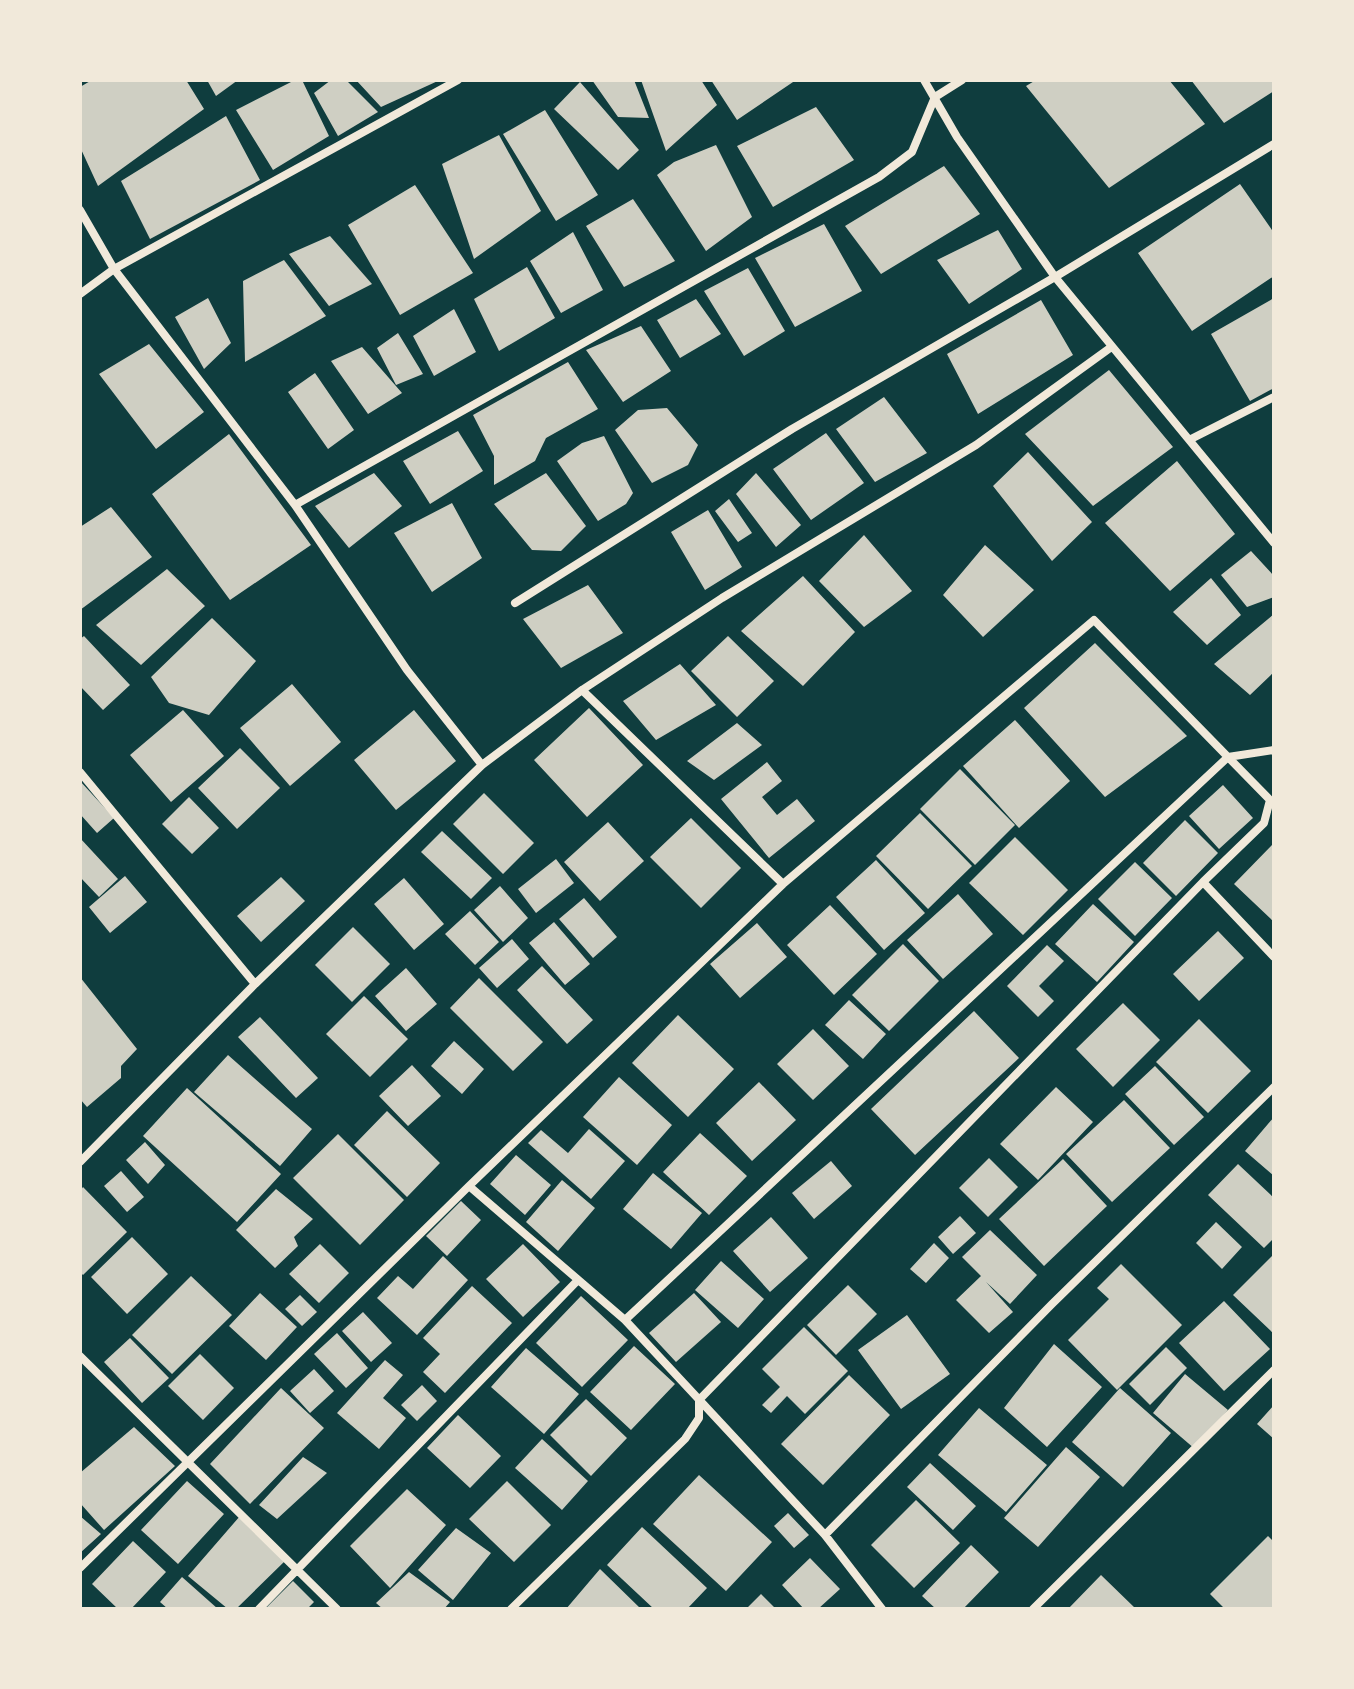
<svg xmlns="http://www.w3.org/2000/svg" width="1354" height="1689" font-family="'Titillium Web',sans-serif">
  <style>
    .building { fill: #cfcfc3 }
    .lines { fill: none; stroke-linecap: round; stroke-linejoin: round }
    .minor { stroke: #f1e9da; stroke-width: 8 }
  </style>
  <rect width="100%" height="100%" fill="#0f3d3e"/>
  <path class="building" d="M92,80H186L204,109L98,186L80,147V87Z
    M207,80H238L216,96Z
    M295,80H302L329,136L273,170L236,110Z
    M331,80H346L378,112L338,136L314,93Z
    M356,80H440L381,107Z
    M592,80H634L649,118L618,117Z
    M641,80H701L717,105L666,151Z
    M711,80H796L737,120Z
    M1036,80H1169L1205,124L1109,188L1026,86Z
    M1191,80H1274V91L1224,123Z
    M580,82L639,150L618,170L554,109Z
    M816,107L854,160L773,207L737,146Z
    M545,110L598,195L556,221L503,134Z
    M226,116L260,180L150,239L121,181Z
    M499,135L541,211L474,259L442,164Z
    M716,145L752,217L706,251L657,175L674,162Z
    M944,166L980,214L881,274L845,226Z
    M1240,184L1274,233V276L1192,331L1138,253Z
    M415,185L473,273L400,315L348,225Z
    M633,199L675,261L624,287L586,226Z
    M824,224L862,291L795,327L755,258Z
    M998,230L1022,269L969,304L937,260Z
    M573,232L603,290L561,313L530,261Z
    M330,236L372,284L329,306L289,254Z
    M284,260L326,316L245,362L243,281Z
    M527,267L555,318L499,351L474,299Z
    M748,268L785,331L744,356L704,291Z
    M208,298L231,343L204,369L175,317Z
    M1274,298V388L1250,401L1211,334Z
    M696,299L721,334L680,358L657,320Z
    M1041,300L1073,355L978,414L947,354Z
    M454,309L476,352L434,376L413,336Z
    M641,326L671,371L623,402L586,350Z
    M398,333L423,374L396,385L377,348Z
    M149,344L204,412L156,449L99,374Z
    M362,347L402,393L368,414L331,361Z
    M568,362L598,409L546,438L535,461L494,485V456L473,415Z
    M1109,370L1173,447L1093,506L1025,434Z
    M315,373L354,430L328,449L288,392Z
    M884,397L927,453L875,482L836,429Z
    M667,408L698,445L688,465L652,483L615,430L638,410Z
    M458,431L483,471L430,504L403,461Z
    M826,433L864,483L811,520L773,469Z
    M229,434L311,545L230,600L152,494Z
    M604,436L633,493L626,504L598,521L557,461L582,443Z
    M1028,452L1092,522L1052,561L993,486Z
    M1177,461L1235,534L1170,591L1105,523Z
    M374,473L402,506L349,548L315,506Z
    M546,473L586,526L561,551L532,550L494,504Z
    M756,473L801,525L776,547L736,494Z
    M729,499L752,533L738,542L715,511Z
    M452,503L482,558L432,592L394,533Z
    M111,507L152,557L80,610V527Z
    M708,510L742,567L705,590L671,532Z
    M864,535L912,591L864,627L819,581Z
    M985,545L1034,590L983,637L943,595Z
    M1251,551L1274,576V597L1247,607L1221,575Z
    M167,569L205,606L141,665L96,625Z
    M803,576L855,632L803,686L741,631Z
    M1211,578L1241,615L1207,645L1173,612Z
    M588,585L623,633L561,668L523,619Z
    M1274,614V672L1250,695L1214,664Z
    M212,618L256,661L209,715L169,703L151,677Z
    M84,636L130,685L103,710L80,686V639Z
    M728,636L774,681L737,717L691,671Z
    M1095,643L1187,736L1105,797L1024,708Z
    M680,664L716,705L656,740L623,701Z
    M292,684L341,742L290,786L240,728Z
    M589,708L643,765L587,817L534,760Z
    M183,710L224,756L171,802L130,755Z
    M414,710L456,761L396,810L354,760Z
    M1015,720L1070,781L1019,828L963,766Z
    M737,723L762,745L714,780L687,761Z
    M240,748L280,788L237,829L198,788Z
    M767,762L782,781L762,797L777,815L797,799L815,821L769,858L721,799Z
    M960,769L1015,825L975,865L920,809Z
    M80,781L114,818L97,833L80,814Z
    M1223,785L1253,818L1219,849L1189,816Z
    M484,793L534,843L503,874L453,824Z
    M189,797L219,828L192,854L162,824Z
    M920,813L972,866L928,909L876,856Z
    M691,818L741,868L701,908L650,857Z
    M1185,820L1218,853L1176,896L1143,863Z
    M608,822L644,861L600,901L564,862Z
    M442,831L492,878L471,899L421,852Z
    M1015,837L1068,890L1023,935L969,883Z
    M80,838L118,879L99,897L80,877Z
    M1274,843V922L1234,884Z
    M556,859L574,883L536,913L518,889Z
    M876,860L925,913L884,950L836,897Z
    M1135,862L1172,898L1135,936L1098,899Z
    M125,876L147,902L110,933L89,907Z
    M281,877L305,901L261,942L237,916Z
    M404,878L444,924L414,950L374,904Z
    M500,886L528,918L503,942L474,910Z
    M958,894L993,934L943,979L907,940Z
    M584,898L617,937L593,958L559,919Z
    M1093,904L1134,942L1097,982L1055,944Z
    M830,905L877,954L834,995L787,945Z
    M470,911L499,942L475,965L445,934Z
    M554,922L590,964L565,985L529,943Z
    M757,923L787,957L740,998L710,964Z
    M353,927L390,964L352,1002L315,965Z
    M1218,931L1244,958L1199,1001L1173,974Z
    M512,939L529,959L497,988L479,968Z
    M903,944L939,981L889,1031L852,995Z
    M1047,945L1064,961L1039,986L1054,1001L1038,1017L1007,986Z
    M542,966L593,1020L567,1044L517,990Z
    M406,968L437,1004L406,1031L375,996Z
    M80,977L137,1049L121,1066V1078L87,1107L80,1099Z
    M479,978L543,1042L513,1071L450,1008Z
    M364,996L408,1039L370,1077L326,1034Z
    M849,1000L886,1034L863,1059L825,1025Z
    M1123,1003L1160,1040L1113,1087L1076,1049Z
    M974,1011L1019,1058L915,1155L871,1109Z
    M678,1015L734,1069L688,1117L632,1063Z
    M260,1017L318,1078L296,1098L238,1037Z
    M1199,1019L1251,1071L1208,1113L1156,1062Z
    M813,1029L849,1066L813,1100L777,1064Z
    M454,1041L484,1069L462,1094L431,1066Z
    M228,1055L312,1129L280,1166L194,1092Z
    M412,1065L441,1096L408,1126L379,1096Z
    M1155,1066L1204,1117L1174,1145L1125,1094Z
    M619,1077L672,1125L637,1165L583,1117Z
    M759,1082L796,1120L752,1161L716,1123Z
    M1056,1087L1093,1122L1038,1180L1000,1144Z
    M187,1088L281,1174L237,1222L143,1136Z
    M1124,1100L1170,1148L1112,1202L1066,1154Z
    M387,1111L440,1163L407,1197L354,1145Z
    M1274,1117V1176L1245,1151Z
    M589,1129L625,1161L591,1199L528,1143L541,1130L568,1153Z
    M700,1133L747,1176L709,1215L663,1172Z
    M338,1134L404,1200L360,1245L293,1178Z
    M145,1142L165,1165L148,1184L126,1160Z
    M516,1155L551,1185L525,1215L490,1184Z
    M989,1158L1018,1187L988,1217L959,1188Z
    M1063,1159L1107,1206L1044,1266L999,1219Z
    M831,1161L852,1186L814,1219L792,1193Z
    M1238,1164L1274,1198V1238L1264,1248L1208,1195Z
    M121,1171L144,1197L127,1212L104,1186Z
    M653,1173L702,1213L671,1249L623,1209Z
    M562,1180L595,1208L558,1251L526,1222Z
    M83,1187L127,1232L83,1275L80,1272V1191Z
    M276,1189L313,1219L294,1237L298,1246L275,1268L236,1230Z
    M461,1201L481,1220L447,1256L426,1236Z
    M960,1216L976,1233L953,1254L938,1237Z
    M771,1217L808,1258L770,1292L733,1251Z
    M1216,1222L1242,1247L1222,1269L1196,1243Z
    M990,1230L1037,1275L1010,1304L986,1282L1013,1312L989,1333L956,1300L981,1276L962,1257Z
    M132,1237L168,1274L127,1314L91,1277Z
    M934,1243L949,1258L926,1283L910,1269Z
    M320,1244L349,1273L319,1303L289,1274Z
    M523,1244L560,1282L523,1317L486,1279Z
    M1274,1254V1334L1233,1295Z
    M443,1256L468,1280L417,1335L377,1298L398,1276L413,1289Z
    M721,1261L764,1299L738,1328L695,1290Z
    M1121,1264L1182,1325L1117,1390L1068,1340L1109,1299L1097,1288Z
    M191,1276L232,1315L172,1374L132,1335Z
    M848,1285L877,1314L836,1355L807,1325Z
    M472,1286L512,1323L445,1393L423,1372L440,1354L423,1338Z
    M260,1293L297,1327L266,1360L229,1326Z
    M694,1293L721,1322L676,1362L649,1333Z
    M300,1295L317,1312L302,1326L285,1309Z
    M581,1296L628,1340L582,1387L536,1343Z
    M1224,1301L1270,1349L1224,1391L1179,1343Z
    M363,1312L392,1343L371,1362L342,1331Z
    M907,1315L950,1374L901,1409L858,1350Z
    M804,1327L848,1371L805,1414L787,1396L771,1413L762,1405L780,1387L762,1369Z
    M337,1333L368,1368L346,1388L314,1354Z
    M130,1338L169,1378L142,1403L104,1362Z
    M1054,1344L1102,1387L1047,1447L1004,1408Z
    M634,1346L675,1384L631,1430L590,1392Z
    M1166,1347L1187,1368L1150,1405L1129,1384Z
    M526,1348L579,1394L544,1434L491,1387Z
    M200,1354L234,1388L203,1420L168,1386Z
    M385,1360L403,1375L383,1398L406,1418L379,1449L337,1413Z
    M314,1369L334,1391L310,1413L290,1391Z
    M1185,1374L1228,1410L1195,1449L1153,1413Z
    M849,1375L890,1415L823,1485L781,1444Z
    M422,1385L437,1401L417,1421L401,1405Z
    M281,1388L324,1428L250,1504L210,1464Z
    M1120,1388L1171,1433L1123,1487L1072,1442Z
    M586,1399L627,1438L591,1476L550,1435Z
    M1274,1405V1439L1257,1424Z
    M979,1408L1047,1465L1006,1512L938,1455Z
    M458,1415L501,1456L470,1488L427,1448Z
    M134,1427L175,1466L104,1530L80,1503V1473Z
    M542,1439L588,1481L562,1510L515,1468Z
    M1066,1447L1100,1477L1038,1547L1004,1518Z
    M303,1457L327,1473L277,1519L259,1505Z
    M930,1463L976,1506L953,1530L907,1487Z
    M699,1475L772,1542L726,1591L653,1524Z
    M187,1481L224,1514L178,1564L141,1530Z
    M507,1481L551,1525L514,1562L469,1519Z
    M407,1489L446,1525L390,1588L350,1546Z
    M916,1500L960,1543L914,1588L871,1545Z
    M788,1513L809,1535L794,1548L774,1526Z
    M80,1516L101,1534L80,1553Z
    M240,1516L286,1560L236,1609H228L188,1576Z
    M642,1527L707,1588L687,1609H654L607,1565Z
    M456,1528L491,1553L453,1600L418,1570Z
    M1268,1536L1274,1542V1609H1225L1210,1594Z
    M133,1541L166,1572L131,1609H118L92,1584Z
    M971,1545L999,1572L963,1609H936L922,1596Z
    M810,1558L840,1589L818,1609H804L782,1585Z
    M600,1569L641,1609H566Z
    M409,1572L450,1602L444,1609H383L376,1603Z
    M1101,1575L1136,1609H1068Z
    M182,1577L218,1609H168L160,1602Z
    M293,1581L314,1602L307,1609H265Z
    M761,1594L776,1609H746Z"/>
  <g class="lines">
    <path class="minor" d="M924,80L957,137L1055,277L1274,543
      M80,210L114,269L295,505L407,670L482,765
      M80,294L114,269L458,80
      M1191,439L1274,397
      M295,505L879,177L912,152L935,97L962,80
      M515,603L792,429L1055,277L1274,144
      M582,690L783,884
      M80,772L255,984
      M1203,882L1274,957
      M80,1162L255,984L482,765L582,690L722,598L976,445L1110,348
      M469,1186L625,1320L825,1535L882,1609
      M625,1320L1228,757L1274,750
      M80,1356L337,1609
      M825,1535L1052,1304L1274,1087
      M80,1568L469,1186L783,884L1094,620L1270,800L1264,823L1203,882L699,1400V1418L685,1439L511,1609
      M259,1609L578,1280
      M1033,1609L1274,1370"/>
  </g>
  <rect width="1354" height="1689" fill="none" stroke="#f1e9da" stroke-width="164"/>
</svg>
